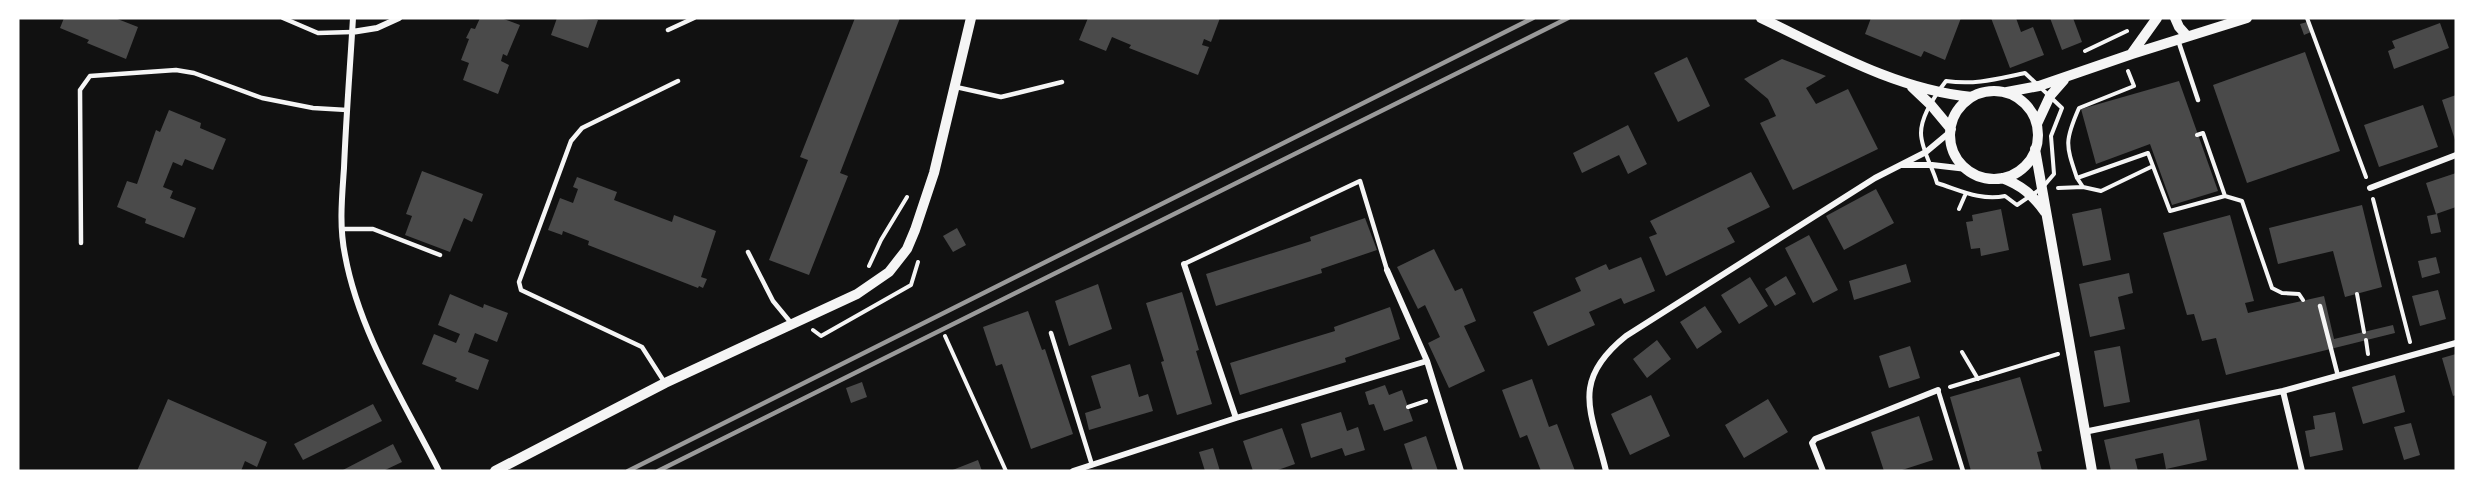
<svg xmlns="http://www.w3.org/2000/svg" width="2474" height="489" font-family="Manrope,sans-serif">
	<style>
		.building { fill: #4a4a4a }
		.lines { fill: none; stroke-linecap: round; stroke-linejoin: round }
		.path { stroke: #f5f5f5; stroke-width: 4 }
		.service { stroke: #f5f5f5; stroke-width: 4.5 }
		.minor { stroke: #f5f5f5; stroke-width: 6 }
		.tertiary { stroke: #f5f5f5; stroke-width: 10 }
		.rail { stroke: #9a9a9a; stroke-width: 4.5 }
	</style>
	<rect width="100%" height="100%" fill="#111"/>
	<path class="building" d="M 64,18 L 115,18 L 138,27 L 126,59 L 87,43 L 89,40 L 60,28 Z
		M 480,18 L 501,18 L 520,25 L 507,56 L 503,54 L 501,61 L 509,65 L 498,94 L 463,80 L 469,63 L 461,60 L 469,39 L 466,38 L 471,28 L 475,29 Z
		M 557,18 L 598,20 L 588,48 L 551,35 Z
		M 855,18 L 900,18 L 840,173 L 848,176 L 809,275 L 769,260 L 808,160 L 800,157 Z
		M 1088,18 L 1220,18 L 1211,42 L 1204,39 L 1202,45 L 1209,47 L 1198,75 L 1129,48 L 1131,45 L 1112,37 L 1106,51 L 1079,40 Z
		M 1871,18 L 1937,19 L 1961,18 L 1945,60 L 1924,51 L 1921,57 L 1865,34 Z
		M 1991,18 L 2016,18 L 2021,32 L 2033,27 L 2044,55 L 2010,68 Z
		M 2050,18 L 2073,18 L 2082,42 L 2062,50 Z
		M 2307,22 L 2311,32 L 2304,35 L 2300,24 Z
		M 2440,23 L 2449,48 L 2394,69 L 2388,51 L 2395,48 L 2392,41 Z
		M 2305,52 L 2340,151 L 2247,183 L 2213,85 Z
		M 1687,57 L 1710,106 L 1678,122 L 1654,73 Z
		M 1782,59 L 1826,76 L 1806,88 L 1816,104 L 1848,89 L 1878,149 L 1793,190 L 1760,123 L 1776,116 L 1768,99 L 1744,79 Z
		M 2179,81 L 2218,191 L 2172,205 L 2150,144 L 2096,164 L 2081,109 Z
		M 2456,95 L 2456,143 L 2442,100 Z
		M 2423,105 L 2438,147 L 2379,167 L 2364,125 Z
		M 169,110 L 201,123 L 200,128 L 226,139 L 213,170 L 185,159 L 182,166 L 173,162 L 163,187 L 173,191 L 170,198 L 196,208 L 184,238 L 145,223 L 146,219 L 117,207 L 127,181 L 137,184 L 156,130 L 160,132 Z
		M 1628,125 L 1647,164 L 1628,174 L 1619,155 L 1582,173 L 1573,153 Z
		M 422,171 L 483,194 L 472,222 L 464,218 L 450,252 L 405,235 L 412,216 L 406,214 Z
		M 1751,172 L 1770,207 L 1727,228 L 1735,242 L 1666,276 L 1649,237 L 1657,234 L 1650,221 Z
		M 2456,173 L 2456,207 L 2436,214 L 2426,183 Z
		M 577,177 L 617,192 L 614,200 L 672,222 L 674,215 L 716,231 L 701,277 L 707,279 L 703,288 L 699,286 L 698,288 L 588,245 L 589,241 L 563,231 L 562,235 L 548,230 L 560,198 L 573,203 L 578,189 L 573,187 Z
		M 1876,189 L 1894,223 L 1844,250 L 1826,216 Z
		M 2362,205 L 2382,287 L 2345,297 L 2333,251 L 2278,264 L 2269,228 Z
		M 2101,208 L 2111,260 L 2083,266 L 2072,214 Z
		M 2001,209 L 2009,250 L 1981,256 L 1980,248 L 1971,249 L 1966,222 L 1973,221 L 1972,215 Z
		M 2437,214 L 2441,232 L 2431,234 L 2427,216 Z
		M 2230,215 L 2254,301 L 2245,303 L 2248,313 L 2324,296 L 2334,339 L 2393,325 L 2395,333 L 2226,375 L 2216,338 L 2202,341 L 2194,314 L 2187,315 L 2163,233 Z
		M 1365,218 L 1377,250 L 1321,269 L 1322,273 L 1216,306 L 1206,274 L 1311,241 L 1310,237 Z
		M 957,228 L 966,245 L 953,252 L 943,236 Z
		M 1809,235 L 1838,290 L 1813,303 L 1785,248 Z
		M 1434,249 L 1455,291 L 1462,288 L 1476,321 L 1464,326 L 1485,371 L 1449,388 L 1428,343 L 1440,337 L 1425,305 L 1418,309 L 1397,267 Z
		M 1641,257 L 1655,291 L 1624,304 L 1621,298 L 1589,312 L 1595,325 L 1548,346 L 1533,312 L 1581,291 L 1575,278 L 1606,264 L 1609,270 Z
		M 2436,257 L 2440,273 L 2422,278 L 2418,261 Z
		M 1906,264 L 1911,282 L 1854,300 L 1849,281 Z
		M 2129,273 L 2133,293 L 2118,297 L 2125,329 L 2090,337 L 2079,284 Z
		M 1786,276 L 1796,294 L 1775,306 L 1765,289 Z
		M 1750,277 L 1768,306 L 1739,324 L 1721,295 Z
		M 1098,284 L 1112,329 L 1069,346 L 1055,301 Z
		M 2438,290 L 2446,319 L 2420,326 L 2412,296 Z
		M 1182,292 L 1199,350 L 1196,351 L 1212,404 L 1177,415 L 1161,362 L 1164,361 L 1146,303 Z
		M 450,294 L 483,308 L 484,304 L 508,313 L 497,342 L 475,333 L 468,352 L 489,360 L 478,390 L 455,381 L 457,378 L 422,364 L 434,334 L 456,343 L 460,334 L 438,325 Z
		M 1705,306 L 1722,332 L 1697,349 L 1680,322 Z
		M 1390,307 L 1400,339 L 1345,358 L 1346,362 L 1240,395 L 1230,363 L 1335,331 L 1334,327 Z
		M 1028,311 L 1042,350 L 1045,349 L 1073,434 L 1031,449 L 1002,364 L 996,366 L 983,327 Z
		M 1657,340 L 1671,359 L 1647,378 L 1633,359 Z
		M 1910,346 L 1920,378 L 1889,388 L 1879,356 Z
		M 2120,346 L 2130,402 L 2104,407 L 2094,351 Z
		M 2456,354 L 2456,395 L 2453,396 L 2442,358 Z
		M 1130,364 L 1139,397 L 1148,394 L 1153,411 L 1089,430 L 1085,413 L 1101,408 L 1091,376 Z
		M 2395,375 L 2405,412 L 2363,424 L 2352,387 Z
		M 2020,377 L 2042,451 L 2037,452 L 2042,471 L 1971,471 L 1950,397 Z
		M 1532,379 L 1549,427 L 1557,424 L 1575,471 L 1541,471 L 1527,435 L 1520,438 L 1502,390 Z
		M 862,382 L 867,397 L 851,403 L 846,388 Z
		M 1385,385 L 1389,395 L 1402,390 L 1413,421 L 1384,431 L 1374,404 L 1369,405 L 1365,392 Z
		M 1651,395 L 1670,436 L 1630,455 L 1611,414 Z
		M 168,399 L 267,442 L 257,467 L 245,461 L 241,471 L 137,471 Z
		M 1768,399 L 1788,432 L 1744,458 L 1725,425 Z
		M 373,404 L 382,421 L 303,460 L 294,444 Z
		M 1341,412 L 1347,431 L 1358,427 L 1365,450 L 1345,456 L 1342,448 L 1311,458 L 1301,424 Z
		M 2335,412 L 2343,450 L 2310,457 L 2305,431 L 2315,429 L 2313,416 Z
		M 1919,416 L 1933,460 L 1899,471 L 1884,471 L 1871,432 Z
		M 2199,419 L 2207,460 L 2166,469 L 2163,453 L 2135,459 L 2138,471 L 2111,471 L 2104,440 Z
		M 2411,423 L 2420,455 L 2404,460 L 2394,427 Z
		M 1282,428 L 1295,464 L 1275,471 L 1253,471 L 1243,441 Z
		M 1426,436 L 1438,471 L 1413,471 L 1404,444 Z
		M 393,444 L 402,462 L 383,471 L 341,471 Z
		M 1213,448 L 1220,471 L 1205,471 L 1199,452 Z
		M 978,460 L 982,471 L 950,471 Z"/>
	<g class="lines">
		<path class="path" d="M 2307,18 L 2366,177
			M 2085,51 L 2127,31
			M 2128,71 L 2134,86 L 2079,108 C 2064,142 2066,145 2077,178 L 2148,153 L 2170,211 L 2225,196
			M 2025,73 L 2062,108 L 2051,136 L 2054,174 L 2042,188 L 2017,205 L 2005,196 C 1980,201 1960,190 1937,183 C 1933,168 1921,149 1921,133 C 1921,115 1936,94 1946,81 C 1976,85 1996,79 2025,73 Z
			M 2197,135 L 2203,133 L 2225,196 L 2242,201 L 2272,288 L 2282,293 L 2299,294 L 2303,300
			M 2077,178 L 2083,187 L 2101,191 L 2153,166
			M 2058,188 L 2083,187
			M 2373,199 L 2410,342
			M 1959,209 L 1966,193
			M 869,266 L 881,240 L 907,197
			M 2357,294 L 2364,332
			M 813,330 L 821,336 L 911,285 L 918,262
			M 945,336 L 1006,471
			M 2366,340 L 2368,354
			M 1962,352 L 1978,379
			M 1950,387 L 2058,354
			M 1408,407 L 1426,401"/>
		<path class="service" d="M 283,18 L 318,33 L 352,32
			M 668,30 L 694,18
			M 2178,40 L 2198,100
			M 956,87 L 1001,97 L 1062,82
			M 342,229 L 373,229 L 440,255
			M 81,243 L 80,90 L 90,76 L 176,70 L 194,73 L 262,98 L 313,108 L 347,110
			M 748,252 L 773,301 L 792,324
			M 1184,264 L 1360,181 L 1387,270
			M 2320,306 L 2338,376
			M 1051,333 L 1092,465
			M 665,383 L 642,347 L 521,290 L 519,282 L 571,141 L 582,128 L 678,81
			M 1938,390 L 1963,471"/>
		<path class="minor" d="M 353,18 C 350,68 346,118 344,168 C 342,197 339,226 345,255 C 359,332 404,402 439,471
			M 352,32 L 377,28 L 399,18
			M 1903,165 L 1932,165 L 1967,169
			M 2370,188 L 2456,155
			M 1184,264 L 1236,418
			M 1387,270 L 1427,361 L 1461,471
			M 2283,391 L 2302,471
			M 2084,432 L 2283,391 L 2456,343
			M 1073,471 L 1236,418 L 1427,361
			M 1606,471 C 1592,412 1569,382 1626,336 L 1875,178 L 1926,152 L 1950,132
			M 1823,471 L 1812,443 L 1815,439 L 1938,390"/>
		<path class="tertiary" d="M 1761,18 C 1828,50 1897,90 1972,97
			M 2175,18 L 2179,27 L 2187,36
			M 2132,53 L 2157,18
			M 1912,87 L 1931,105 L 1951,129
			M1950 135a44 44 0 1 1 88 0a44 44 0 1 1-88 0Z
			M 2007,92 L 2039,86 L 2132,54 L 2247,18
			M 2037,124 L 2050,96 L 2064,80
			M 2035,149 L 2092,471
			M 2002,178 C 2021,185 2033,195 2045,212
			M 495,471 L 665,383 L 857,294 L 889,272 L 907,249 L 915,230 L 934,173 L 971,18"/>
		<path class="rail" d="M 628,471 L 1533,18
			M 658,471 L 1568,18"/>
	</g>
	<rect width="2474" height="489" fill="none" stroke="#ffffff" stroke-width="39"/>
</svg>
